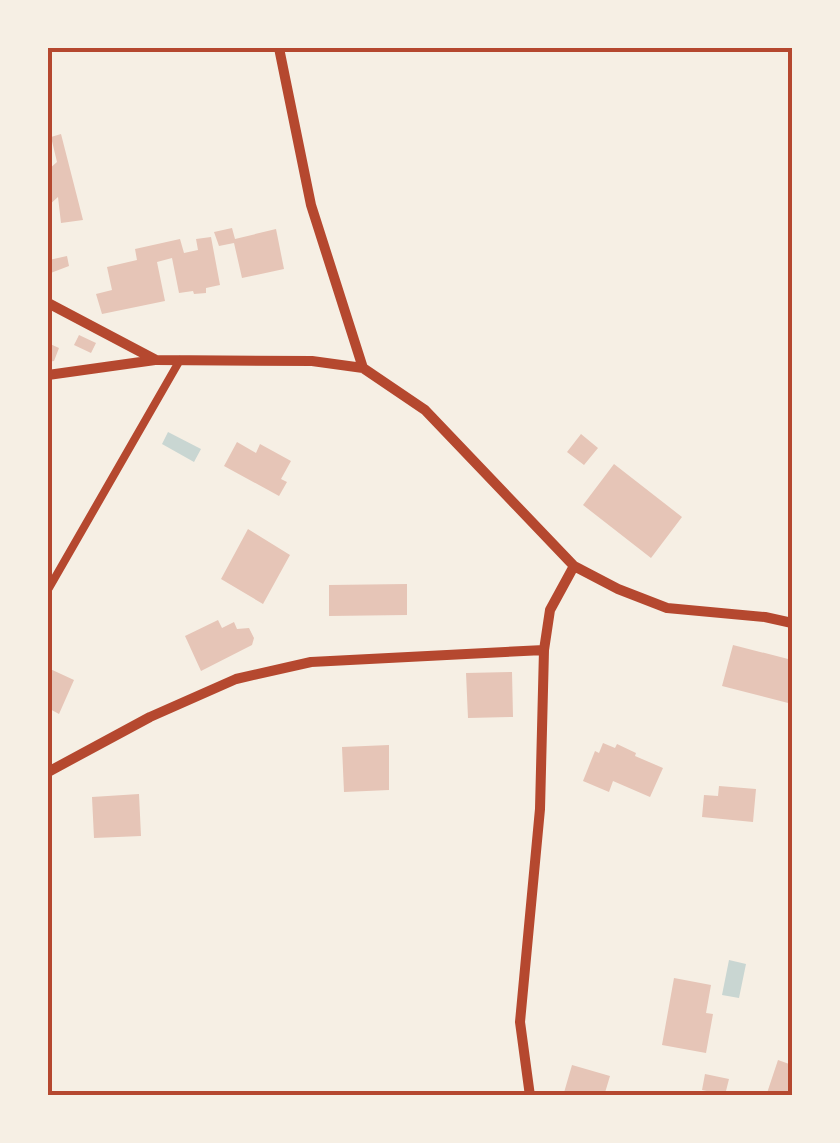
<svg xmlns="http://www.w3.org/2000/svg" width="840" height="1143" font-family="Rubik,sans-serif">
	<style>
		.water { fill: #c9d6d2 }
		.building { fill: #e6c5b7 }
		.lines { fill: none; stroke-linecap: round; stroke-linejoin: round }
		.service { stroke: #b5482f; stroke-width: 8 }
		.minor { stroke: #b5482f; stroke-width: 10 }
		.neatline { fill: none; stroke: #b5482f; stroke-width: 4 }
	</style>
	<rect width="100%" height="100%" fill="#f6efe4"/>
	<path class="water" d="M 168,432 L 201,449 L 194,462 L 162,444 Z
		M 729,960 L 746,964 L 739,998 L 722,995 Z"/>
	<path class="building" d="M 61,134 L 83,220 L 61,223 L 58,197 L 48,206 L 48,170 L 57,162 L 51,137 Z
		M 232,228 L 235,239 L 276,229 L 284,269 L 242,278 L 234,243 L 219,246 L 214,232 Z
		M 211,237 L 220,285 L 206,288 L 206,293 L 194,294 L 193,291 L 179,293 L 172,258 L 157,262 L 165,301 L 102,314 L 96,294 L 112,290 L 107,267 L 137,260 L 135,249 L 180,239 L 184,253 L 198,250 L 196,239 Z
		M 67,256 L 69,266 L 48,274 L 48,264 L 52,270 L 49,260 Z
		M 79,335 L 96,343 L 91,353 L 74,345 Z
		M 48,343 L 59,348 L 54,361 L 48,362 Z
		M 581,434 L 598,448 L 584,465 L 567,452 Z
		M 237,442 L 256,453 L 260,444 L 291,461 L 281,479 L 287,482 L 279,496 L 224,466 Z
		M 614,464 L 682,517 L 651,558 L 583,505 Z
		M 248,529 L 290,555 L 263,604 L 221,579 Z
		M 407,584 L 407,615 L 329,616 L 329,585 Z
		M 218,620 L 222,628 L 234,622 L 237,629 L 249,628 L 254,638 L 252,645 L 201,671 L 185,636 Z
		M 733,645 L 792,660 L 792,704 L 722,686 Z
		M 48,668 L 74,680 L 59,714 L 48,708 Z
		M 512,672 L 513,717 L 468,718 L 466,673 Z
		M 603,743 L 615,748 L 617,744 L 636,753 L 635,756 L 663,768 L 650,797 L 613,781 L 609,792 L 583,781 L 595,751 L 599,753 Z
		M 389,745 L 389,790 L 344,792 L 342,747 Z
		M 719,786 L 756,789 L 753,822 L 702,817 L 704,795 L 718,796 Z
		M 139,794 L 141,836 L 94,838 L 92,797 Z
		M 674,978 L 711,985 L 706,1013 L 713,1014 L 706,1053 L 662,1045 Z
		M 778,1060 L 792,1065 L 792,1096 L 766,1096 Z
		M 572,1065 L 610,1076 L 604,1096 L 563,1096 Z
		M 705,1074 L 729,1079 L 725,1095 L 702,1090 Z"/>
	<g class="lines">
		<path class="service" d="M 49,588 L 180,360"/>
		<path class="minor" d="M 279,48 L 311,205 L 363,368
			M 48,303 L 156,360 L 312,361 L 363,368 L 425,410 L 574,566 L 618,589 L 667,608 L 765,617 L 792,623
			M 48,375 L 155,360
			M 48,772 L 150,717 L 236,679 L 311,662 L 544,650
			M 530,1096 L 520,1022 L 540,809 L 544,650 L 550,610 L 574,566"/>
	</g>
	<rect width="840" height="1143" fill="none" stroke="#f6efe4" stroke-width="100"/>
	<rect x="50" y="50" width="740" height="1043" class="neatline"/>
</svg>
